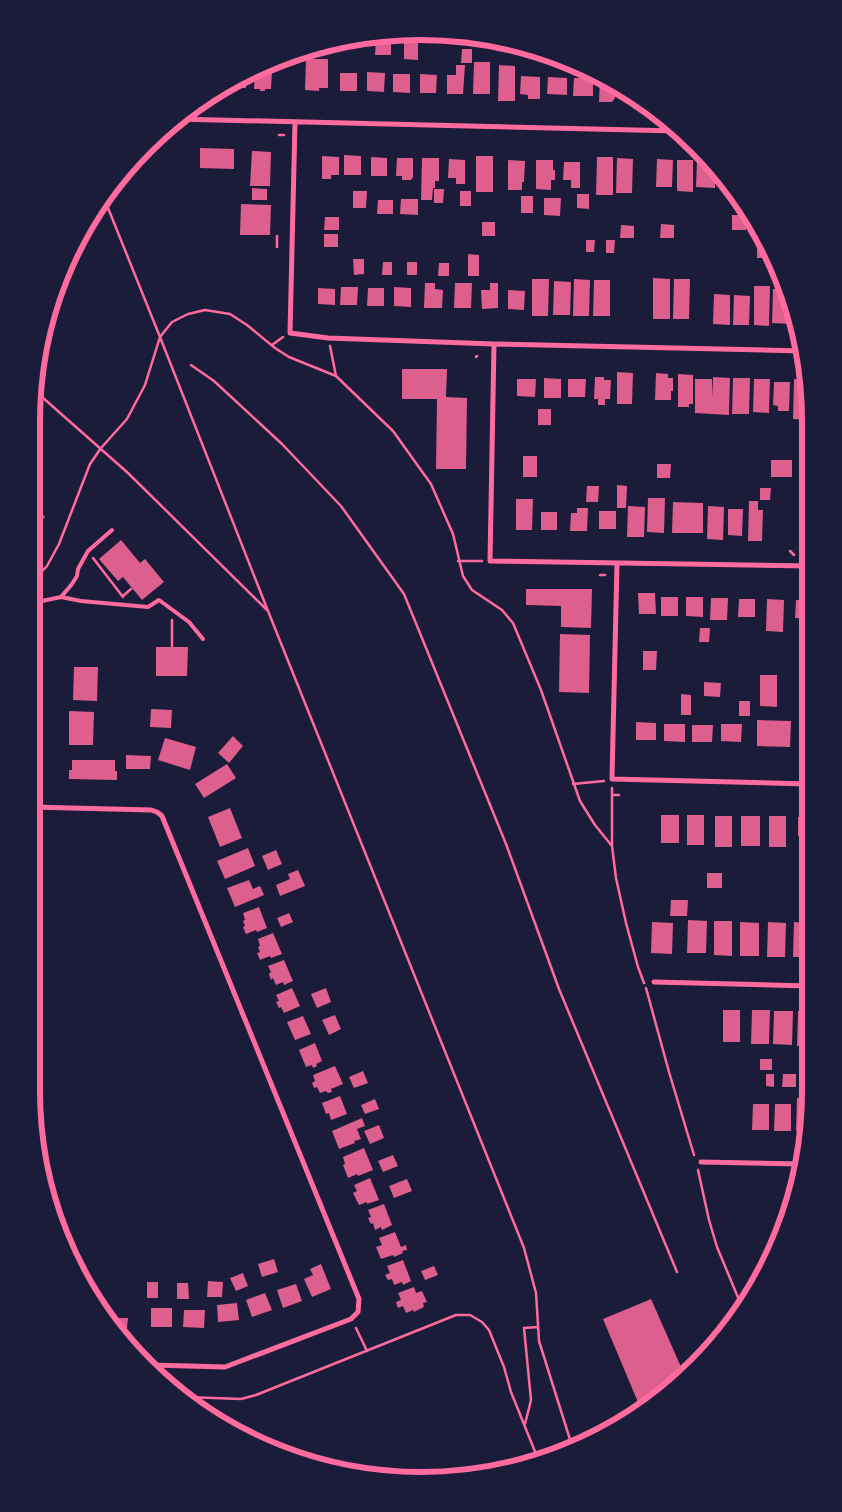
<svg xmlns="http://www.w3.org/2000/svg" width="842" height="1512" font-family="'Fira Sans Condensed',sans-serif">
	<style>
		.building { fill: #dd5f8e }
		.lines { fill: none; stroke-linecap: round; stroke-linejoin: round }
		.path { stroke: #ff6b9d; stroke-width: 2.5 }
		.service { stroke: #ff6b9d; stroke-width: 4 }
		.minor { stroke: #ff6b9d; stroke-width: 5 }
		.rim { fill: none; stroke: #ff6b9d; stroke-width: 6 }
	</style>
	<rect width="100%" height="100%" fill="#1b1b3a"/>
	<path class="building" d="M 404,37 L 418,37 L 418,60 L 404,59 Z
		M 376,40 L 391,40 L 391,55 L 375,55 Z
		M 462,49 L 472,49 L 472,63 L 461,63 Z
		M 306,59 L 328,59 L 328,88 L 319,88 L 319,91 L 305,90 Z
		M 474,62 L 490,62 L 490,94 L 473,94 Z
		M 456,65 L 465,65 L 463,94 L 447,94 L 447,75 L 456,75 Z
		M 499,65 L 515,66 L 515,101 L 498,101 Z
		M 255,70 L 272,71 L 271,89 L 265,89 L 265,91 L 260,91 L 260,89 L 254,89 Z
		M 367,72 L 385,73 L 384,92 L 367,91 Z
		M 247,73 L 246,88 L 229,88 L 229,83 Z
		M 340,73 L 357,73 L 357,91 L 340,91 Z
		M 393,74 L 410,74 L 410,93 L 393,92 Z
		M 420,74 L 437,75 L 436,93 L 420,93 Z
		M 521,76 L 540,77 L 540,99 L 528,99 L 528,95 L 520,94 Z
		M 600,76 L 615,83 L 615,98 L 612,102 L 599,102 Z
		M 548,77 L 567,78 L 567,95 L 547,94 Z
		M 574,78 L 593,78 L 593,96 L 573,96 Z
		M 619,86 L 636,99 L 632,101 L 626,101 L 625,99 L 619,99 Z
		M 200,148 L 234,149 L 234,169 L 200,168 Z
		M 252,151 L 271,152 L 270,186 L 250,186 Z
		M 344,155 L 361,156 L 361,175 L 344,175 Z
		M 322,156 L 339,157 L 339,175 L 331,175 L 331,179 L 322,179 Z
		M 476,156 L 493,156 L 493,192 L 476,192 Z
		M 371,157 L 387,158 L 387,176 L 371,176 Z
		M 597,157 L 613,157 L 613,195 L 596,195 Z
		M 397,158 L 413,158 L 413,177 L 411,180 L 402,180 L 402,176 L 396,176 Z
		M 422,158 L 439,158 L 439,181 L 435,181 L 435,188 L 433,188 L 432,200 L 421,200 Z
		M 617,158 L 633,159 L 632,193 L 616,193 Z
		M 449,159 L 465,160 L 465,184 L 456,184 L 456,178 L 448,178 Z
		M 657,159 L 673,160 L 672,187 L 656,187 Z
		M 508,160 L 525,161 L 524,182 L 522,182 L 522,190 L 508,190 Z
		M 536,160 L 553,160 L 553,170 L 555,170 L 555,180 L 551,180 L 551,190 L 536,189 Z
		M 677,160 L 693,160 L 693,192 L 677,191 Z
		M 697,160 L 709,161 L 715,168 L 715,188 L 696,187 Z
		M 564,162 L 580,162 L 580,188 L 571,188 L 571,180 L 563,180 Z
		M 722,176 L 734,191 L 722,191 Z
		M 252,188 L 267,189 L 267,200 L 252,200 Z
		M 434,189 L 444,189 L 443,203 L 434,203 Z
		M 353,191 L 367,191 L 366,208 L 353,208 Z
		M 460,191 L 471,191 L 471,206 L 460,206 Z
		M 577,194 L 589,194 L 589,209 L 577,208 Z
		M 521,196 L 533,196 L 533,213 L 521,213 Z
		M 544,198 L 561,198 L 560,216 L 544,215 Z
		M 401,199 L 418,199 L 418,215 L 400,214 Z
		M 378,200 L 393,200 L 393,214 L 377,214 Z
		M 241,204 L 271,205 L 270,235 L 240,235 Z
		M 732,215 L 747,215 L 746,230 L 732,230 Z
		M 325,217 L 339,217 L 339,230 L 324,230 Z
		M 482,222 L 495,222 L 495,236 L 482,236 Z
		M 661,224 L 674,225 L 674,238 L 660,238 Z
		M 621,225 L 634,226 L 634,238 L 620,238 Z
		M 324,234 L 338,234 L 338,247 L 324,247 Z
		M 586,240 L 595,240 L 594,252 L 586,252 Z
		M 606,240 L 615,240 L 614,253 L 606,253 Z
		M 757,245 L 765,245 L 771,258 L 757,258 Z
		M 468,254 L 479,255 L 479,276 L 468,276 Z
		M 353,259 L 364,259 L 364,274 L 354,275 Z
		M 383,262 L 392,262 L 392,275 L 382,275 Z
		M 407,262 L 417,262 L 417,275 L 407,275 Z
		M 439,263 L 449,263 L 449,276 L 438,276 Z
		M 653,278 L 670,279 L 670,319 L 653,319 Z
		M 532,279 L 549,279 L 548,316 L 532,316 Z
		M 574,279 L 590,280 L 589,316 L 573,316 Z
		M 674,279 L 690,279 L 689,319 L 673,319 Z
		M 594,280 L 610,280 L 610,316 L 593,316 Z
		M 554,281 L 571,282 L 570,315 L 553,315 Z
		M 425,283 L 435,283 L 435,289 L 443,290 L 442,308 L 424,308 Z
		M 455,283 L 472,283 L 471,308 L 454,308 Z
		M 490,283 L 498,283 L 498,308 L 482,309 L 481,290 L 490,290 Z
		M 754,286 L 770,286 L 769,326 L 754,325 Z
		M 341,287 L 358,287 L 357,305 L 340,305 Z
		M 394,287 L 411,288 L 411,307 L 394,306 Z
		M 318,288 L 335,289 L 335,305 L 318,304 Z
		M 368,288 L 384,288 L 384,306 L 367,306 Z
		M 773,289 L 787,289 L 791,301 L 791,324 L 772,323 Z
		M 508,290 L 525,291 L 524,310 L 508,309 Z
		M 714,294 L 730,295 L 730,325 L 713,324 Z
		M 734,295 L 750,296 L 749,325 L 733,325 Z
		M 402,369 L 447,369 L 446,397 L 467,398 L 466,469 L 436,469 L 437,399 L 402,399 Z
		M 617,372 L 633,373 L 632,404 L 617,404 Z
		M 656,373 L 668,374 L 668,378 L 673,378 L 673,391 L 671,391 L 671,400 L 655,400 Z
		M 678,374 L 693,375 L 693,404 L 689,404 L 689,407 L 678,407 Z
		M 595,377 L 604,377 L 604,380 L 611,380 L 610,399 L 605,399 L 605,405 L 598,405 L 598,399 L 594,399 Z
		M 713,377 L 730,378 L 729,415 L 695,413 L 695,379 L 712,379 L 713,398 Z
		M 544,378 L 561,379 L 561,398 L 544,398 Z
		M 733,378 L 750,378 L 749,414 L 732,414 Z
		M 517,379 L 536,379 L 535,397 L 517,396 Z
		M 568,379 L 586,379 L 585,397 L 568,397 Z
		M 754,379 L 770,379 L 769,413 L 753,412 Z
		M 794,379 L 807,380 L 808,420 L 793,419 Z
		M 774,382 L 790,382 L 789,411 L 778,411 L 778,406 L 773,405 Z
		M 538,409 L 551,409 L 551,425 L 538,425 Z
		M 523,456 L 537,456 L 537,477 L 523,477 Z
		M 771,460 L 792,460 L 792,477 L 771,477 Z
		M 657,464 L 671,464 L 670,478 L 657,478 Z
		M 617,485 L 627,486 L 626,508 L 617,508 Z
		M 587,486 L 599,486 L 598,502 L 586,502 Z
		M 760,488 L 771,488 L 770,500 L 760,500 Z
		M 648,498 L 665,498 L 664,533 L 647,532 Z
		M 516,499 L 533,499 L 532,530 L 516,530 Z
		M 749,501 L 758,501 L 758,510 L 763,510 L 762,541 L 748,541 Z
		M 32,502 L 45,517 L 32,529 Z
		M 673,502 L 703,503 L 703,533 L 672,533 Z
		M 628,506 L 645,507 L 644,537 L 627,537 Z
		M 708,506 L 724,507 L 723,540 L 707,539 Z
		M 577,508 L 588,508 L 587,531 L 570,531 L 571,513 L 577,513 Z
		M 728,509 L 743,509 L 742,536 L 728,535 Z
		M 599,511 L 616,511 L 616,529 L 599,529 Z
		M 541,512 L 557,512 L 557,530 L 541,530 Z
		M 121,540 L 140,563 L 145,559 L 164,582 L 142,600 L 123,577 L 118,581 L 99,559 Z
		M 526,589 L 592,589 L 591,628 L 561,627 L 561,606 L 526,605 Z
		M 638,593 L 655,593 L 656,614 L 639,614 Z
		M 661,597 L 678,597 L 678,616 L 661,616 Z
		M 686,597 L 703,597 L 703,617 L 686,616 Z
		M 711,598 L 728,598 L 727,620 L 710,620 Z
		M 739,599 L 755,599 L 755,617 L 738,617 Z
		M 767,599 L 784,600 L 783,632 L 766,631 Z
		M 796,600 L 808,600 L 808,619 L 795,618 Z
		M 700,628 L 710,628 L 709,642 L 699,642 Z
		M 560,634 L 590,635 L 589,693 L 559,692 Z
		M 156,647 L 188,647 L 187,676 L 156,676 Z
		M 643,651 L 657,651 L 656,670 L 643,670 Z
		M 74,667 L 98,667 L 97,701 L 73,700 Z
		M 760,675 L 777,675 L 777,707 L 760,706 Z
		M 704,682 L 721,683 L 720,697 L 704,696 Z
		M 681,694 L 691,695 L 691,715 L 681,715 Z
		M 739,701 L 750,701 L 750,716 L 739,716 Z
		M 151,709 L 172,710 L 171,728 L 150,727 Z
		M 69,711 L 94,712 L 93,745 L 69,745 Z
		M 757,720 L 791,721 L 790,747 L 757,746 Z
		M 806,720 L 809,720 L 809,755 L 805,755 Z
		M 636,722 L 656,723 L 656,740 L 636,740 Z
		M 664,724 L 685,724 L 685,742 L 664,741 Z
		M 721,724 L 742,724 L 741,742 L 721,741 Z
		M 692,725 L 713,725 L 712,742 L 692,742 Z
		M 233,736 L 243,746 L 229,763 L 218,753 Z
		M 165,738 L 196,747 L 190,770 L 158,760 Z
		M 126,755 L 151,756 L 150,769 L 126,769 Z
		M 72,760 L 115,760 L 115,771 L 117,771 L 117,780 L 69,779 L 69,770 L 72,770 Z
		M 227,764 L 236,778 L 204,798 L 195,784 Z
		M 230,808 L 242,838 L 220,847 L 208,817 Z
		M 661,815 L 679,815 L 679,843 L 661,843 Z
		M 687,815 L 704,815 L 704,845 L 687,845 Z
		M 715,816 L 732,816 L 732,847 L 715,847 Z
		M 741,816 L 760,816 L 760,846 L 741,846 Z
		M 769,816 L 786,816 L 786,847 L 769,847 Z
		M 798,817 L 809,817 L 809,836 L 798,836 Z
		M 248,848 L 255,866 L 225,879 L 217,861 Z
		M 276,850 L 282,864 L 268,870 L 262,856 Z
		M 298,870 L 305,886 L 280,896 L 276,885 L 290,879 L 288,874 Z
		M 707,873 L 722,873 L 722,888 L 707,888 Z
		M 249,880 L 253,889 L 260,886 L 264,895 L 235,907 L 227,888 Z
		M 671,900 L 688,900 L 687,916 L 670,916 Z
		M 259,907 L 267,928 L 257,932 L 256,930 L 246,934 L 243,927 L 245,926 L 243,921 L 245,920 L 243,913 Z
		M 289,913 L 293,922 L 281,927 L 277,918 Z
		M 688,920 L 707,921 L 706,953 L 687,953 Z
		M 714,921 L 732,921 L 732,956 L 714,955 Z
		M 652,922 L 673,923 L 672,954 L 651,953 Z
		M 740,922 L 759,923 L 759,956 L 740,956 Z
		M 768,922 L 786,923 L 785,957 L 767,957 Z
		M 794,922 L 809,923 L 809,957 L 793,957 Z
		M 273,933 L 282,954 L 271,958 L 270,956 L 260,960 L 257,953 L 260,952 L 258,947 L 260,946 L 258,939 Z
		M 284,960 L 293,981 L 284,985 L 283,982 L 276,985 L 273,978 L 271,980 L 269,974 L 271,972 L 268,966 Z
		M 292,988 L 300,1006 L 284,1013 L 281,1007 L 279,1008 L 276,1002 L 279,1001 L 276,995 Z
		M 326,988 L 331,1002 L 317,1008 L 311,994 Z
		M 723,1010 L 740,1010 L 740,1042 L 723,1042 Z
		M 752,1010 L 770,1010 L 769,1044 L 751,1044 Z
		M 774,1011 L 793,1011 L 792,1045 L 773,1044 Z
		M 798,1011 L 810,1011 L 810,1046 L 797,1046 Z
		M 335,1015 L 341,1029 L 329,1035 L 322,1020 Z
		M 303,1016 L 311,1034 L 295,1040 L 287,1022 Z
		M 315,1043 L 322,1061 L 316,1064 L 317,1066 L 313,1068 L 312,1065 L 306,1067 L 299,1050 Z
		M 760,1059 L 772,1059 L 772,1070 L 760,1070 Z
		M 803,1059 L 810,1059 L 810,1073 L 803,1073 Z
		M 335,1066 L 343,1084 L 331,1089 L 332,1092 L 328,1093 L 326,1091 L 320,1093 L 317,1087 L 314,1088 L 312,1083 L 315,1081 L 313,1075 Z
		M 363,1071 L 368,1083 L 354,1088 L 349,1077 Z
		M 766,1074 L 774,1074 L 774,1087 L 766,1086 Z
		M 783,1074 L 796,1074 L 796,1087 L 782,1087 Z
		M 340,1096 L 347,1114 L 331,1120 L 329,1113 L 326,1114 L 322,1103 Z
		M 797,1098 L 806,1098 L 806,1106 L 810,1106 L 810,1116 L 807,1132 L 796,1131 Z
		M 375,1099 L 379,1109 L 365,1114 L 361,1105 Z
		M 753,1104 L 769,1104 L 769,1130 L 752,1130 Z
		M 775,1104 L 791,1104 L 791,1131 L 774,1131 Z
		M 362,1118 L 365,1126 L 357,1129 L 361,1139 L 354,1141 L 355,1143 L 339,1149 L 332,1131 Z
		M 379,1125 L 384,1138 L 370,1144 L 364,1131 Z
		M 364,1148 L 373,1170 L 358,1176 L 357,1174 L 348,1178 L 343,1165 L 345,1164 L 343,1157 Z
		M 393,1155 L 398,1166 L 383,1172 L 378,1161 Z
		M 370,1178 L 379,1200 L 367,1204 L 367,1202 L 359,1205 L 353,1193 L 357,1191 L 354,1185 Z
		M 407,1179 L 412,1191 L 394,1198 L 389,1186 Z
		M 789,1187 L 796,1187 L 789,1219 L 788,1219 Z
		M 384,1204 L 392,1225 L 382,1230 L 381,1227 L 375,1230 L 373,1223 L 371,1224 L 368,1218 L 371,1217 L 368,1210 Z
		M 395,1232 L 401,1247 L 406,1245 L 407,1250 L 402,1251 L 403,1253 L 394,1257 L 393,1255 L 381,1259 L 376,1247 L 382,1245 L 379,1238 Z
		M 274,1259 L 278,1272 L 262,1277 L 258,1264 Z
		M 403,1260 L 411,1281 L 403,1285 L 402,1282 L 394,1285 L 392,1279 L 388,1280 L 385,1275 L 390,1273 L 387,1266 Z
		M 321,1264 L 331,1289 L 312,1297 L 304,1279 L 313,1275 L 310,1269 Z
		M 434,1266 L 438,1275 L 425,1280 L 421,1271 Z
		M 243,1273 L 248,1286 L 236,1291 L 230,1278 Z
		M 208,1281 L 223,1282 L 222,1297 L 207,1297 Z
		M 147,1282 L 158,1282 L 158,1298 L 147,1298 Z
		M 177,1283 L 188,1283 L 189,1299 L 177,1299 Z
		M 296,1284 L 302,1301 L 283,1308 L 277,1290 Z
		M 414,1287 L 416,1293 L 422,1291 L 427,1302 L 423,1303 L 424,1307 L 414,1312 L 413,1310 L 406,1313 L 403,1306 L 398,1308 L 396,1302 L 401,1300 L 398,1293 Z
		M 265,1293 L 272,1310 L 252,1317 L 246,1300 Z
		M 651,1299 L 685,1376 L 678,1384 L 640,1407 L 603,1319 Z
		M 237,1303 L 239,1320 L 218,1322 L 217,1305 Z
		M 151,1308 L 172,1308 L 172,1327 L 151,1327 Z
		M 184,1310 L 205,1310 L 204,1328 L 183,1327 Z
		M 112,1318 L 128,1318 L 127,1328 L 125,1328 L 125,1333 L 117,1333 L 112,1328 Z"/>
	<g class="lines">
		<path class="path" d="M 279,135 L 284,135
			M 104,198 L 160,337 L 268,611 L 524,1248 L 536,1293 L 539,1341 L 573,1449
			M 277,236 L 277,247
			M 272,345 L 283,337
			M 330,346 L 336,376
			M 476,357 L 477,356
			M 191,365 L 214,381 L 282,444 L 341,506 L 404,594 L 506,844 L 559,989 L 677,1272
			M 33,389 L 128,473 L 267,610
			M 790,551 L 794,555
			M 93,558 L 123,597
			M 458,561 L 482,561
			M 600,575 L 605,575
			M 32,582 L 47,566 L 59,544 L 90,464 L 101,448 L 127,419 L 145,385 L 160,337 L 172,322 L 188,314 L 205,310 L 230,314 L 247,325 L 275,348 L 289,357 L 336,376 L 393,431 L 431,484 L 453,534 L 463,576 L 472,590 L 502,610 L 513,623 L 541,690 L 580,801 L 595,825 L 612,846 L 616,878 L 626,923 L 638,967 L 644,983
			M 123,596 L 131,589
			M 172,646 L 172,620
			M 573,784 L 604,781
			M 612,788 L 612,845
			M 612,795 L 619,795
			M 646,988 L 669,1072 L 694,1155
			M 698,1170 L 709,1220 L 717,1247 L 742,1307
			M 356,1328 L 367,1351
			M 186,1397 L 241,1399 L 256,1395 L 456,1315 L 470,1315 L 482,1322 L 489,1330 L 504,1367 L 511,1392 L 538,1459
			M 525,1424 L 531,1400 L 524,1328 L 538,1327"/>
		<path class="service" d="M 61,597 L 72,584 L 77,576 L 78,569 L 88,551 L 112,530
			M 32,603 L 61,597 L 81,601 L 148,607 L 159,600 L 189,622 L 203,639"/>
		<path class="minor" d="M 176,119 L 677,131
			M 295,122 L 290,333 L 328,338 L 494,344 L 803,351
			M 494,344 L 490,561 L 808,566
			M 617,563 L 612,779 L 809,784
			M 804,566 L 808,559
			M 32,807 L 151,810 L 157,812 L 162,816 L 359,1299 L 358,1312 L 351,1319 L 225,1367 L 151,1365
			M 32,855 L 35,653 L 32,613
			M 654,982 L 809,986
			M 701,1162 L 800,1164"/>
	</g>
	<path d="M0 0H842V1512H0ZM421 40H421A381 381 0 0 1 802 421V1091A381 381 0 0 1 421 1472H421A381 381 0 0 1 40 1091V421A381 381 0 0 1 421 40Z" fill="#1b1b3a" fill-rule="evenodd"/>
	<path class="rim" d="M421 40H421A381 381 0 0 1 802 421V1091A381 381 0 0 1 421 1472H421A381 381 0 0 1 40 1091V421A381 381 0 0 1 421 40Z"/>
</svg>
